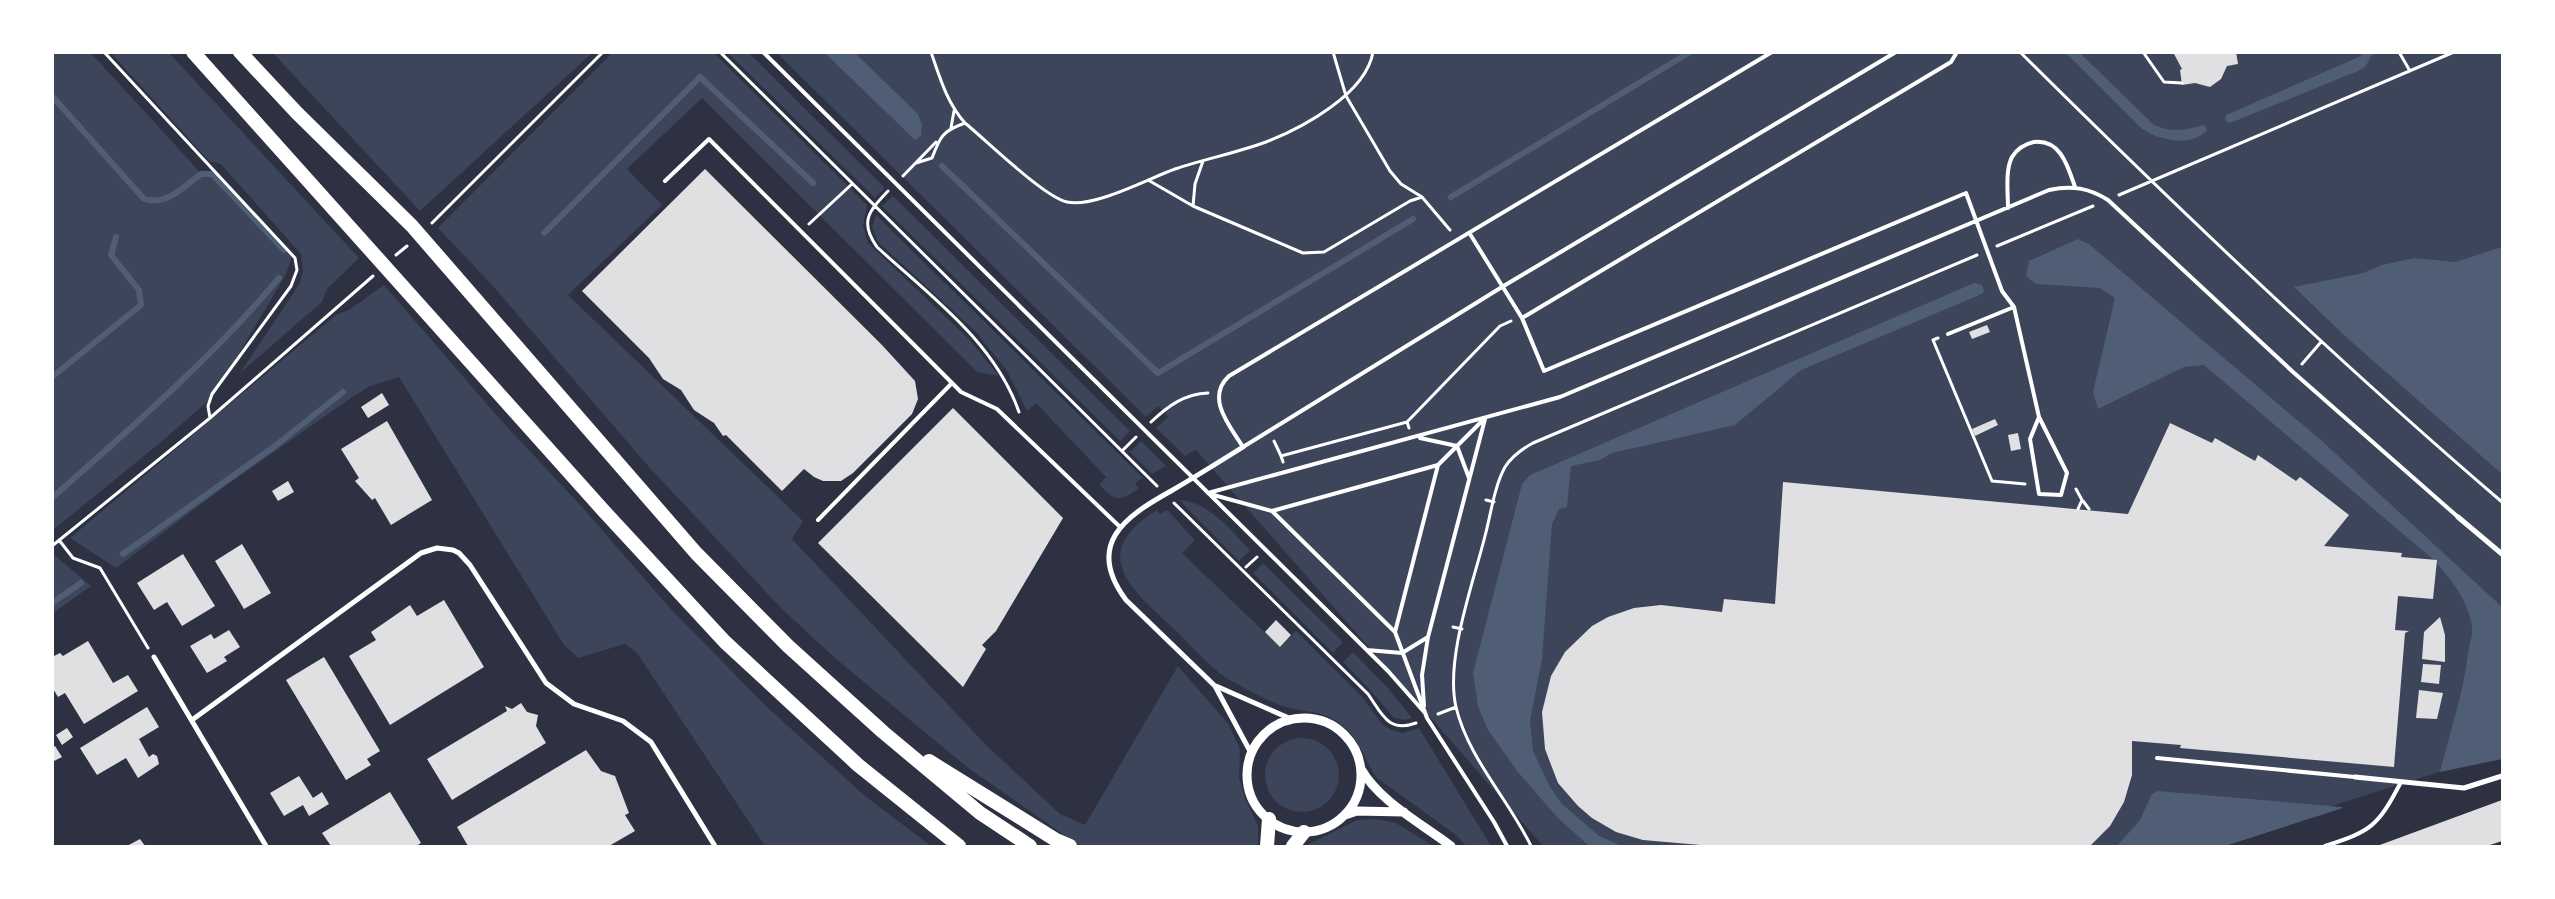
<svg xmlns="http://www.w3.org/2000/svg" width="2555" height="899" font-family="'Noto Serif',serif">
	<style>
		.green { fill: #3c4559 }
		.water { fill: #4f5d75 }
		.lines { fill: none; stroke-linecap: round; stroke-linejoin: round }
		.stream { stroke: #4f5d75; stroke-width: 6 }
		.building { fill: #e0e0e3 }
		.path { stroke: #fff; stroke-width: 3 }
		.service { stroke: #fff; stroke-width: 4 }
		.minor { stroke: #fff; stroke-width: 5 }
		.tertiary { stroke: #fff; stroke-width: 9 }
		.trunk { stroke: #fff; stroke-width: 14 }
	</style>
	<rect width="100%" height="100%" fill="#2d3142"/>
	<path class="green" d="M 53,53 L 91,53 L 199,171 L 213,173 L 292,257 L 286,274 L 214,396 L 155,447 L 53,530 Z
		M 111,53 L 169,53 L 359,258 L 327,289 L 322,302 L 240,373 L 300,283 L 303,271 L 301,254 L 221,164 L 209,161 Z
		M 273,53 L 592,53 L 420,211 Z
		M 612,53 L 714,53 L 867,205 L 863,226 L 868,243 L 968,338 L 999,376 L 977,372 L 702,98 L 627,169 L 662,205 L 568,295 L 803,521 L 792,539 L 986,745 L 1060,814 L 1085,825 L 1178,666 L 1229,725 L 1240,749 L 1239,777 L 1245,798 L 1258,826 L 1258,846 L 1080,846 L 967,767 L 836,659 L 782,609 L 649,467 L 492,285 L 438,228 Z
		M 728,53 L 749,53 L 885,188 L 875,198 Z
		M 777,53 L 2502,53 L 2502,752 L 2206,846 L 1543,846 L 1196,450 L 1185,456 L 1156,428 L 1168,417 L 1158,406 L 1146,417 Z
		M 893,196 L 1130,431 L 1120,441 L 882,206 Z
		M 876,215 L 1143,478 L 1135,483 L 1139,488 C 1119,502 1116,502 1099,485 L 1106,477 L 1036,403 L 1027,411 L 1007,371 L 976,332 L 878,242 L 872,227 Z
		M 384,285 L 498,417 L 582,507 L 670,608 L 766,706 L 865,796 L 931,846 L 765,846 L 637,653 L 625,644 L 578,658 L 564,645 L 399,377 L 370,386 L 348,400 L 224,487 L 116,568 L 70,538 L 336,315 L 349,310 Z
		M 1141,441 L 1166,466 L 1152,474 L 1130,452 Z
		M 1179,500 C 1210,502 1230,530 1250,550 L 1239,561 Z
		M 1157,510 L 1160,514 L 1167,510 L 1195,540 L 1182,553 L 1280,647 L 1296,631 L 1363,698 L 1382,724 L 1391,730 L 1403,733 L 1419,728 L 1491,846 L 1466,846 L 1456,835 L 1377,778 C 1361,756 1361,737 1336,721 C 1320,711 1305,712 1289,708 C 1272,703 1253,693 1237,684 C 1214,673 1195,649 1177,632 C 1135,592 1084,555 1157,510 Z
		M 53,554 L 91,586 L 53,613 L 52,613 Z
		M 1263,563 L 1343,642 L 1333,653 L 1253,573 Z
		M 1353,652 L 1388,688 L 1412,718 L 1405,720 L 1394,718 L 1372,692 L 1343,662 Z
		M1265 775a37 37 0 1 1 74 0a37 37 0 1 1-74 0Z
		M 1376,819 L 1396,823 L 1433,846 L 1305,846 L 1357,820 Z"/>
	<path class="water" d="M 825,53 L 855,53 L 918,114 L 922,125 L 921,136 L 915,140 Z
		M 2066,53 L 2080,53 L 2154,125 C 2173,133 2185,130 2204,125 L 2207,130 C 2191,148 2159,140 2142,129 Z
		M 2361,53 L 2373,53 L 2365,67 L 2358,71 L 2230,123 L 2225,121 L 2226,115 L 2361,56 Z
		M 2078,239 L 2089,244 L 2322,441 L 2502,607 L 2502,759 L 2440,772 C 2450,732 2463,694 2468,653 C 2469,645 2473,635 2472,627 C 2469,601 2451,580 2435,561 L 2204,365 L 2184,367 L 2098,409 L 2093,392 L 2115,298 L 2100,288 L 2036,284 L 2026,276 L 2029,261 Z
		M 2502,247 L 2502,474 L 2346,337 L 2294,287 L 2363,273 L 2382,265 L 2414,258 L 2455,262 Z
		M 1974,283 L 1982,285 L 1984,291 L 1982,294 L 1801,370 L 1735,425 L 1612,453 L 1600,460 L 1571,466 L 1567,507 L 1559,509 L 1552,524 L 1542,659 L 1530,721 L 1533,751 L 1550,787 L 1562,804 L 1599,836 L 1622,846 L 1589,846 L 1558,818 L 1517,771 L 1488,730 L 1478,706 L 1473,673 L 1522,484 L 1530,475 Z
		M 2158,791 L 2342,807 L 2343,808 L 2225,846 L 2117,846 L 2140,820 L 2152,794 Z"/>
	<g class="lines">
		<path class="stream" d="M 52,96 L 144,199 C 167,206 183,187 201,174 L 212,174 L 284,250
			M 942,166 L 1158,373 L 1413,219
			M 1451,197 L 1690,52
			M 544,233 L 700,77 L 813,183
			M 52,377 L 141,305 L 139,290 L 111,255 L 116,237
			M 52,498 C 131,428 211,359 279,278
			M 123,554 L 275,446 L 343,392
			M 52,603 L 81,583"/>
	</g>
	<path class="building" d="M 2173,52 L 2236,52 L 2238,64 L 2227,66 L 2221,79 L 2210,87 L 2195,83 L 2182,85 L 2180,70 L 2182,69 Z
		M 705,169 L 882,345 L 915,381 L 918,399 L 912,414 L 853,473 L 841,481 L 823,481 L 814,477 L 804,469 L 782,491 L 726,435 L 723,436 L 714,423 L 694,410 L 681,390 L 663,379 L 649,358 L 582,291 Z
		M 1987,325 L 1990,332 L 1972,339 L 1969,332 Z
		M 382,393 L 389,405 L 368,418 L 361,407 Z
		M 953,408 L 1063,518 L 996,631 L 982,645 L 986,649 L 963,687 L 818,543 Z
		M 1995,419 L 1998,425 L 1975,436 L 1972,429 Z
		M 387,421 L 432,500 L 391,525 L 375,498 L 372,500 L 355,481 L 359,478 L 341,449 Z
		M 2170,423 L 2212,443 L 2215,438 L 2255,461 L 2258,455 L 2296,481 L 2300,477 L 2349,515 L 2324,546 L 2402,553 L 2401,557 L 2437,560 L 2433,599 L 2398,596 L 2395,630 L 2409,631 L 2405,633 L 2394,767 L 2180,748 L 2181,745 L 2132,741 L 2132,775 L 2124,802 L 2110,826 L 2090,846 L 1712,846 L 1643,840 L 1616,832 L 1592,818 L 1578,806 L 1558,783 L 1545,749 L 1542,712 L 1551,676 L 1565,652 L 1592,626 L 1608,617 L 1634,608 L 1661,605 L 1722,612 L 1724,599 L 1775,604 L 1783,482 L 2128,514 Z
		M 2018,433 L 2021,449 L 2011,451 L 2008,435 Z
		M 288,481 L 294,492 L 278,501 L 272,491 Z
		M 242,544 L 271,593 L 244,609 L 215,561 Z
		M 183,554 L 215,606 L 182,626 L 167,602 L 154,610 L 137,583 Z
		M 444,600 L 484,667 L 390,725 L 349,656 L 376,640 L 371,632 L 410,605 L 417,616 Z
		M 2440,617 L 2445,635 L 2445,662 L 2422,659 L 2424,632 Z
		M 1276,620 L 1291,635 L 1280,647 L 1265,632 Z
		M 229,630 L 240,647 L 224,657 L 227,661 L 207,673 L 190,646 L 211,634 L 214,639 Z
		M 88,641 L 113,683 L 128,675 L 138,691 L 84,724 L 65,693 L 58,697 L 52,687 L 52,657 L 60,653 L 63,656 Z
		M 324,657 L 380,751 L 367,759 L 371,765 L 346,780 L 286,680 Z
		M 2423,664 L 2441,665 L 2439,684 L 2421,682 Z
		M 2419,690 L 2443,693 L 2437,719 L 2416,718 Z
		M 521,703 L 527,712 L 538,715 L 536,726 L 546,743 L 452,800 L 427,759 L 507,711 L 505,706 L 512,709 Z
		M 147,707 L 159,727 L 139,739 L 149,757 L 153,754 L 157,756 L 159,764 L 138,778 L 126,758 L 97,775 L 80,748 Z
		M 67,728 L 73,737 L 62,745 L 56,735 Z
		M 55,746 L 62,757 L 52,762 L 52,747 Z
		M 586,750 L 601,771 L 615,776 L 629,813 L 625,815 L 635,831 L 609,846 L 468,846 L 457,827 Z
		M 299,776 L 313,798 L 322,792 L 329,804 L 309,816 L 303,805 L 284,816 L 270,793 Z
		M 390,792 L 421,843 L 416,846 L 331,846 L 322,833 Z
		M 2502,800 L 2502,841 L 2487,846 L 2377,846 Z
		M 140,839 L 145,846 L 127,846 Z"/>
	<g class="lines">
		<path class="path" d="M 104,52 L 295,258 L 297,270 L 291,286 L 212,394 L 208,406 L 210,418
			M 720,52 L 1157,486
			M 931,52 C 940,78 947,103 965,123 C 987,141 1044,197 1067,202 C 1094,208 1147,179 1175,169 C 1205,159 1236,153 1266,142 C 1302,128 1366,94 1373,52
			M 1333,52 L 1346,96 L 1390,171 L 1401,184 L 1422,197
			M 2020,52 C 2176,207 2335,359 2502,502
			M 2143,52 L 2164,82 L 2182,83
			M 2399,52 L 2410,71
			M 951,128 L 954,111
			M 916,163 L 932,158 C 940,137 942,131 965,123
			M 903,176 L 936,142
			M 1148,180 L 1193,206 L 1303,253 L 1324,252 L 1410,201 L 1422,197 L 1450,230
			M 888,191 C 869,211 859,222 877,247 C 930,296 994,341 1019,412
			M 2119,195 L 2454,52
			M 1193,206 L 1195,184 L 1203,161
			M 432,223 L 603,52
			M 809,224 L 852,184
			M 1997,246 L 2093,206
			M 396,255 L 407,246
			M 1938,338 L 1933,340 L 1992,481 L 2025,484
			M 2302,364 L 2321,342
			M 1151,422 C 1168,406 1184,394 1208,393
			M 1409,428 L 1407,422 L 1500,326 L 1511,321
			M 1274,441 L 1281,456
			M 1122,451 L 1136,437
			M 1283,462 L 1281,456 L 1407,422
			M 2076,489 L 2082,500 L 2078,509
			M 1486,500 L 1494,502
			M 2083,501 L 2089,509
			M 1174,503 L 1368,694 C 1382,714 1388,733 1416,723
			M 59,540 L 73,558 L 100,568 L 148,648
			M 52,546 L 210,418 L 373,276
			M 1246,567 L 1257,557
			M 1453,627 L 1462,629
			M 1438,714 L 1456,707
			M 1531,846 C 1509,800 1468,758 1456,707 C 1445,659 1473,584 1485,536 C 1491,514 1494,487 1505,467 C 1512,456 1522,449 1533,443 L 1977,255"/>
		<path class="service" d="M 763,52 L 1388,671 L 1425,713
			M 1772,52 L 1229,376 C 1205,398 1230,426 1243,447 L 1502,287 L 1896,52
			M 665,181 L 709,139 L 961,392 L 997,409 L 1119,526
			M 2008,208 C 2008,192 2005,171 2012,157 C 2017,149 2025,144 2034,142 C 2061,139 2068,167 2075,187
			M 1470,234 L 1522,318 L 1951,62 L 1957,52
			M 1522,318 L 1544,371 L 1966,193 L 2002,291 L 2014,307 L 2039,417 L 2067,473 L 2061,495 L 2039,494 L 2030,439 L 2039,417
			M 1948,334 L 2014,307
			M 1420,438 L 1457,446 L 1469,478
			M 1208,493 L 1560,397 L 2049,190 C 2072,185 2089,188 2108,200 L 2293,372 L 2458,517
			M 1210,494 L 1272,511 L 1395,632 L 1427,718 L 1494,822 L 1507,846
			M 1272,511 L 1438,465 L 1483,420
			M 818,520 L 952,383
			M 1395,632 L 1438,465
			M 1367,650 L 1402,653 L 1428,637
			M 1424,706 L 1422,675 L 1428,637 L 1485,419
			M 2157,758 L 2355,777
			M 2325,846 C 2372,831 2378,826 2401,782"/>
		<path class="minor" d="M 1243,447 C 1219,462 1195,477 1171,491 C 1124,517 1085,545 1126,600 L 1215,686 L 1251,753
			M 2458,517 L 2502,554
			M 154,657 L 266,846
			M 1216,686 L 1291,719
			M 192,720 L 421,553 L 437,548 L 453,550 L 459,553 L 470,565 L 546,683 L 574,704 L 623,721 L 651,742 L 715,846
			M 2355,777 L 2464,788 L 2502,776"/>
		<path class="tertiary" d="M1247 775a57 57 0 1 1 114 0a57 57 0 1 1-114 0Z
			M 1361,769 C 1380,802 1421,823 1451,846
			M 1345,815 L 1357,811 L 1404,812"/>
		<path class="trunk" d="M 193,52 L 602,509 L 725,642 L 858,765 L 959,846
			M 240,52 L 297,113 L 412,226 L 696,553 L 788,646 L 883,732 L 980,813 L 1030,846
			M 929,761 L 1056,840 L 1070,846
			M 1267,846 L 1269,819
			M 1293,846 L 1304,832"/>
	</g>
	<rect width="2555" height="899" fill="none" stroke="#ffffff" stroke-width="108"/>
</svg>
